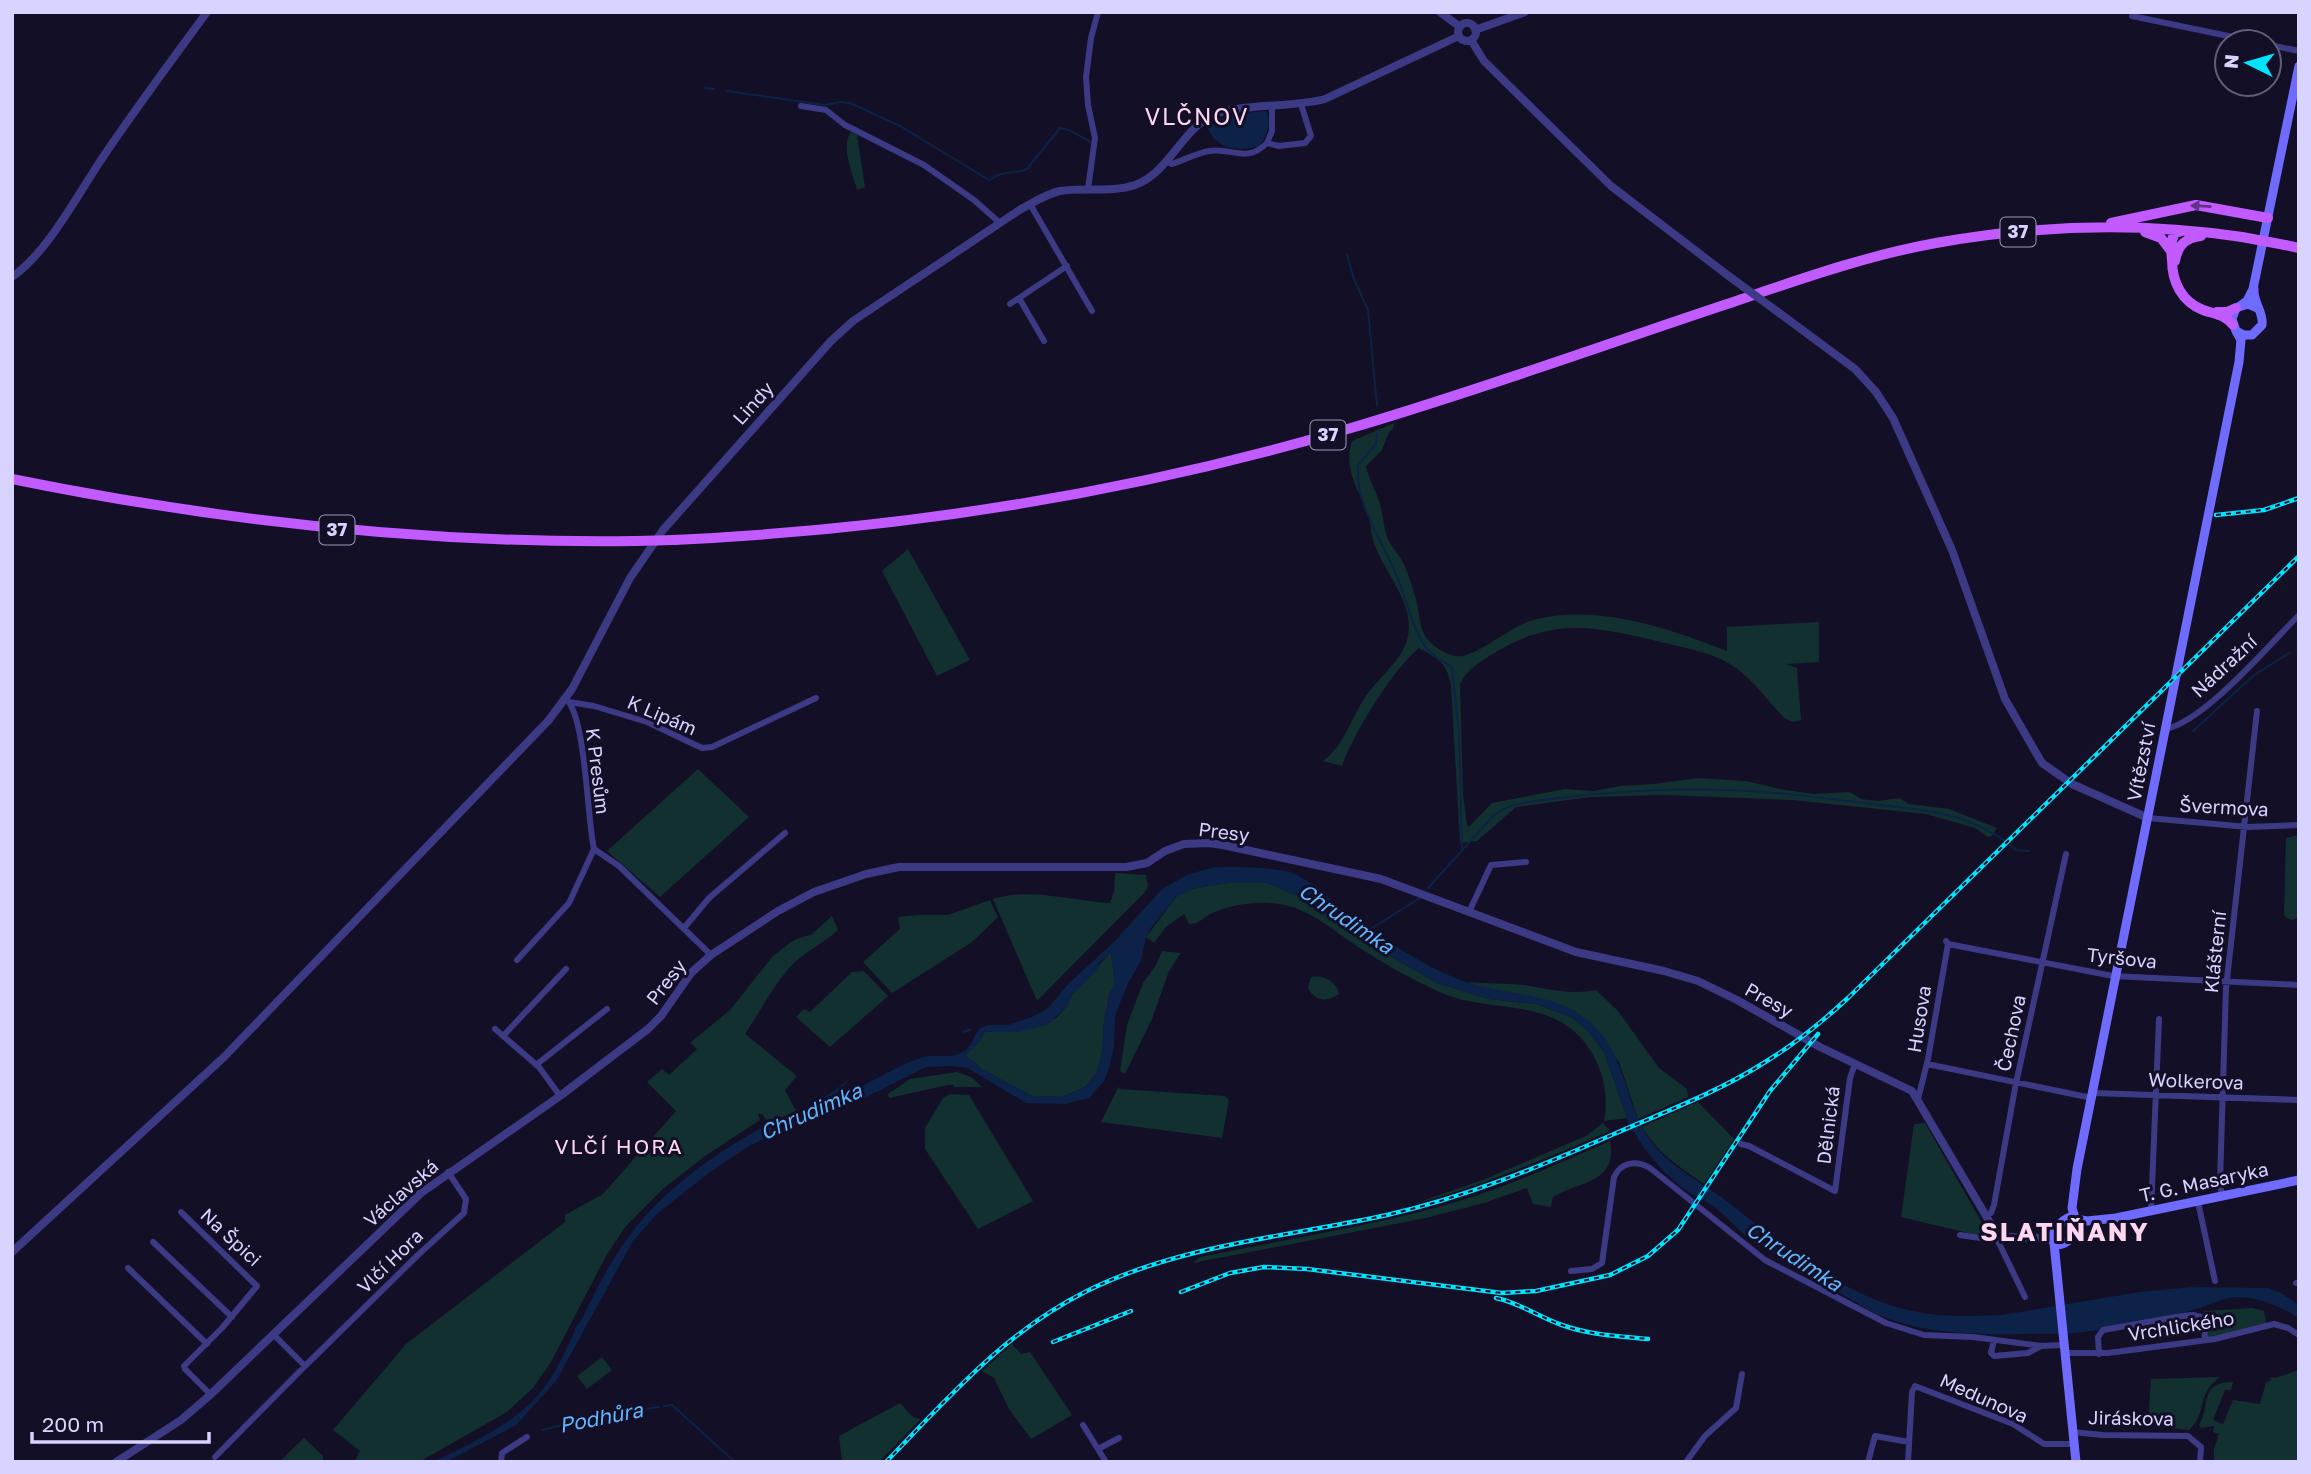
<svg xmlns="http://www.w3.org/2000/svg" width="2311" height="1474" font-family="'Golos Text',sans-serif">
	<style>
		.green { fill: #12302f }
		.water { fill: #0c2248; fill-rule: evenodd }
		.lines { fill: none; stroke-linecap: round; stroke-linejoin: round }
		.stream { stroke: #0c2248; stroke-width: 2 }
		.minor { stroke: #3d3a85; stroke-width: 6 }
		.tertiary { stroke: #3d3a85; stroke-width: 8 }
		.secondary { stroke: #6f6bff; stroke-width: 9 }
		.primary { stroke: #c25bff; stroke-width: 10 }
		.rail-casing { stroke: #00e5ff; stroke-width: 4.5 }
		.rail { stroke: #130f26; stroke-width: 2; stroke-dasharray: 5; stroke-linecap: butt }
		.tertiary-bridge { stroke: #3d3a85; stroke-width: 8 }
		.primary-bridge { stroke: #c25bff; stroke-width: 10 }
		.oneway { fill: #623188 }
		.labels { text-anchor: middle; stroke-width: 6; stroke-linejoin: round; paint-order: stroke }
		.shield { fill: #130f26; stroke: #9e99be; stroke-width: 2 }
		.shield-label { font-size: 18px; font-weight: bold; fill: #d9d4ff }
		.street-label { font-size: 19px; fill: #d9d4ff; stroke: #130f26 }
		.water-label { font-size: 21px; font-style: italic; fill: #62b6ff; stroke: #130f26 }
		.neighbourhood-label { font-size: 21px; letter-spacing: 2px; fill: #ffd6f0; stroke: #130f26 }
		.quarter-label { font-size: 23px; letter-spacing: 2px; fill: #ffd6f0; stroke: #130f26 }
		.district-label { font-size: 26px; font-weight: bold; letter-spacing: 2px; fill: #ffd6f0; stroke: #130f26 }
	</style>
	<rect width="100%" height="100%" fill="#130f26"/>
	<path class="green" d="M 851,132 L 857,135 L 865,187 L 857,190 C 853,173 840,147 851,132 Z
		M 1394,423 L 1393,429 L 1389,432 L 1382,450 L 1366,466 C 1368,478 1375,489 1379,501 C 1383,512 1383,525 1387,537 C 1391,547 1399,554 1404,564 C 1409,575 1412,588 1416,599 C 1420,612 1418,628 1428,640 C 1434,647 1445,654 1455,656 C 1473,660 1509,627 1530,621 C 1594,602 1668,628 1727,651 L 1727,627 L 1819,622 L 1819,662 L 1786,664 L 1797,668 L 1801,720 L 1793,722 L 1784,718 C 1769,702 1754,681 1736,668 C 1715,653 1689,649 1665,643 C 1597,627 1555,615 1491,655 C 1479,663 1466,670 1460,684 L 1463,795 L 1467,825 L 1469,827 L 1492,803 L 1565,789 L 1594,791 L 1620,786 L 1654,784 L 1698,778 L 1746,781 L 1780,789 L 1813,794 L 1850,792 L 1861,799 L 1878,801 L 1899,798 L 1909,804 L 1949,809 L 1997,828 L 1992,836 L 1988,837 L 1975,828 L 1926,814 L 1793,800 L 1666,795 L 1590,797 L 1516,807 L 1477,841 L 1460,843 L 1451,686 C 1447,662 1439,660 1419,648 C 1393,669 1353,734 1342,766 L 1323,761 C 1343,747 1351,719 1364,699 C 1375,681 1400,662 1406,643 C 1419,607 1385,575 1374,543 C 1370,531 1371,518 1365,507 C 1355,484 1344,466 1352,441 Z
		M 908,549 L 970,660 L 937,676 L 882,571 Z
		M 698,769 L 749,817 L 660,897 L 607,851 Z
		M 2299,835 L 2299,918 L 2291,920 L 2284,916 L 2286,838 Z
		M 1115,873 L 1146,875 L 1148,886 L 1145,892 L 1037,1001 L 993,899 C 1032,887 1071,901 1110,903 L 1114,892 Z
		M 1227,883 L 1268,883 L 1311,902 L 1361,939 L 1437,983 L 1489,999 L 1536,1004 L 1571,1017 L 1588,1031 L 1604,1052 L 1627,1118 L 1604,1121 C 1610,1090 1600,1056 1577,1034 C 1541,999 1485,1012 1442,993 C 1414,981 1388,966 1363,950 C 1337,934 1315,912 1285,905 C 1262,900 1233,904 1212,913 C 1202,918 1200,924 1189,924 L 1184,914 L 1166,927 L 1154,943 L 1146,937 L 1176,897 L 1192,889 Z
		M 990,900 L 998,917 L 972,942 L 892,993 L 863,962 L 900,929 L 898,917 L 919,915 L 948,915 Z
		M 832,916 L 838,930 C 823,944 802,953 789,968 C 772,988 759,1013 745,1034 L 797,1076 L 785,1090 L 796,1111 L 769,1124 L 762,1114 L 758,1114 L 760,1120 L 705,1156 L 664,1188 L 625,1227 L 606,1256 L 551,1362 L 533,1388 L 507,1412 L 419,1462 L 354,1462 L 360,1451 L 333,1430 L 406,1344 L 565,1222 L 565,1215 L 603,1194 L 676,1111 L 647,1082 L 662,1069 L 669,1075 L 697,1049 L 690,1043 L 730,1010 L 773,956 L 794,940 L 812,934 Z
		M 1162,951 L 1181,953 L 1169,971 L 1152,1019 L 1125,1074 L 1120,1071 L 1127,1025 L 1143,983 L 1156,965 Z
		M 1111,952 L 1115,984 L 1110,993 L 1104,1021 L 1102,1052 L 1097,1073 L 1085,1087 L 1062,1097 L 1032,1096 L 981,1069 L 975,1062 L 966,1057 L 966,1054 L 977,1044 L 985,1032 L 1017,1032 L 1056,1018 L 1067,1006 L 1072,995 Z
		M 864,971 L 888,996 L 830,1047 L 796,1017 L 804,1009 L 810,1012 L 852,972 Z
		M 1311,977 C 1324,975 1336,981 1339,994 C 1327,1002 1315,1002 1308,988 Z
		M 1468,982 C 1486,984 1507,983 1524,985 C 1549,989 1570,995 1596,990 L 1618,1011 L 1659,1068 L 1687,1089 L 1688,1097 L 1638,1119 L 1619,1062 L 1575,1011 L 1476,986 Z
		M 957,1072 L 971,1077 L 982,1087 L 954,1087 L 954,1085 L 948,1085 L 889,1098 L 888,1094 L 910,1079 Z
		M 1119,1086 L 1119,1089 L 1225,1096 L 1229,1100 L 1222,1138 L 1101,1122 Z
		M 950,1094 L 969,1095 L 1033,1201 L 978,1229 L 925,1149 L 925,1128 L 943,1098 Z
		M 1698,1102 L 1734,1139 L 1704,1184 C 1679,1166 1659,1155 1642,1127 Z
		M 1603,1123 L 1610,1131 C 1545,1159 1482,1186 1414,1204 L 1485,1179 L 1586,1136 Z
		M 1925,1123 L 1989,1235 L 1985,1237 L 1901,1217 L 1914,1124 Z
		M 1610,1141 C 1618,1183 1580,1181 1553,1197 L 1551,1207 L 1533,1204 L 1527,1188 L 1484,1203 L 1426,1218 L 1193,1263 L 1200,1257 C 1288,1239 1379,1225 1466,1199 C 1516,1183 1562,1162 1610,1141 Z
		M 2252,1308 L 2264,1311 L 2266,1323 L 2208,1338 L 2204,1311 Z
		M 1012,1344 L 1021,1354 L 1030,1352 L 1072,1415 L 1031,1439 L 1009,1409 L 994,1378 L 982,1371 Z
		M 602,1357 L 612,1370 L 587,1389 L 577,1376 Z
		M 2299,1370 L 2299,1462 L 2214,1462 L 2214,1449 L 2219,1434 L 2213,1432 L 2214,1426 L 2201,1428 L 2199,1425 C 2211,1406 2198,1382 2233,1382 L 2231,1390 L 2225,1390 L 2213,1420 L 2223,1424 L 2233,1400 L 2260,1404 L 2266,1382 L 2271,1381 L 2270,1377 L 2275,1378 Z
		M 2220,1377 C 2194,1398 2209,1411 2189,1430 L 2148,1426 L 2151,1379 Z
		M 900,1403 C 907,1409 910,1419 921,1419 L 879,1462 L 842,1462 L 839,1436 Z
		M 304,1438 L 323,1456 L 323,1462 L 279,1462 Z"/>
	<path class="water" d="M 1266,111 C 1272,123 1267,136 1259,146 C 1240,152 1216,150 1208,128 C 1222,112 1246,113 1266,111 Z
		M 1215,867 C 1233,866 1271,867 1289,872 C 1309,878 1328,898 1345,911 C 1380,936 1417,963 1458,979 C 1503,997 1552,989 1591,1023 C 1628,1055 1624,1108 1653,1144 C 1672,1168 1703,1183 1728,1202 C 1785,1247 1848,1301 1923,1313 C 1948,1317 1977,1316 2002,1315 L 2140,1292 L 2192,1287 L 2268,1288 L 2281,1293 L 2299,1305 L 2299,1318 C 2280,1307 2262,1298 2239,1297 C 2223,1297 2209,1306 2193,1310 C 2158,1319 2120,1328 2084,1332 C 2062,1335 2041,1333 2020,1334 C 1970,1335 1919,1333 1874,1313 L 1749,1239 L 1715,1207 L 1682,1188 L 1664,1172 L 1644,1148 L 1629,1124 L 1604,1052 L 1588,1031 L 1571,1017 L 1536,1004 L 1489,999 L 1437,983 L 1361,939 L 1311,902 L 1268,883 L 1227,883 L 1192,889 L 1176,897 L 1150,929 L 1146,937 L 1141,961 L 1128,983 L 1115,1016 L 1114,1047 L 1110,1065 L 1104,1081 L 1089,1098 L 1065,1104 L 1026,1103 L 967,1068 L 951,1066 L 926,1067 L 857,1102 L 786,1128 L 749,1146 L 710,1172 L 658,1213 L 633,1241 L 556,1381 L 516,1425 L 446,1462 L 433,1462 C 473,1442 516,1424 544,1388 C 557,1371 566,1350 575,1331 L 575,1328 L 582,1319 C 596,1290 610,1261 630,1235 C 672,1177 756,1124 823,1101 L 824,1098 L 850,1079 L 834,1096 C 866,1089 892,1066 924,1057 C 936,1054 950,1059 961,1053 C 973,1047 972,1037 980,1028 L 988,1025 L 1008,1025 L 1032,1017 L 1047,1009 L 1069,983 L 1114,942 L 1162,889 L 1189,874 ZM 1111,953 L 1115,984 L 1110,993 L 1104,1021 L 1102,1052 L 1097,1073 L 1085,1087 L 1062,1097 L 1032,1096 L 981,1069 L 975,1062 L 966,1057 L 966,1054 L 978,1044 L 985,1032 L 1017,1032 L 1047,1025 L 1067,1006 L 1072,995 L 1097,970 L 1099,963 Z"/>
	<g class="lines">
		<path class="stream" d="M 705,88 L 714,89
			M 727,91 L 824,105 L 841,102 L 850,103 L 900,126 L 989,180 C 1005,169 1012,175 1027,169 L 1060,128 L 1069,130 L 1091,142
			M 1347,255 L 1354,279 L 1368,310 L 1377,406
			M 1377,434 L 1376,444 L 1358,465 C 1355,503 1381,539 1395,572 C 1405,593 1411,625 1423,643 C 1429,654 1442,661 1452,667 L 1459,734 L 1462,850
			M 2193,731 L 2253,676 L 2289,653
			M 1428,888 L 1495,814 C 1514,802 1529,802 1551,799 C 1609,791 1668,788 1727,790 C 1789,792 1852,802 1914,809 C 1951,813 1988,825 2016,850 L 2029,851
			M 1369,930 L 1420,898
			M 963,1032 L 970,1030
			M 664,1406 L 672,1405 L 735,1462
			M 543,1430 L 608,1414 L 659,1407"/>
		<path class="minor" d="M 2132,16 L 2257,42
			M 2269,45 L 2299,51
			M 801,106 L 826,110 L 845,125 L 924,165 L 974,200 L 1000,223
			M 1267,143 L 1272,131 L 1272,107
			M 1166,161 L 1172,164 C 1184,160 1197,153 1209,151 C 1232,147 1246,164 1267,143 L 1279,146 L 1305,143 L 1311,136 L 1301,104
			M 1088,189 L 1095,138 L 1088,105 L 1086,77 L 1091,38 L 1098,12
			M 1030,204 L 1092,311
			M 1019,298 L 1044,341
			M 1010,304 L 1067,266
			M 566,699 C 586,716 587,819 594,849 L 619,866 L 711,955
			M 569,702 L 594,706 L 647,722 L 702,748 L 712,747 L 816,698
			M 2165,729 C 2204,722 2269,645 2299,615
			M 2148,818 L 2248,827 L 2299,825
			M 1469,912 L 1491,865 L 1526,862
			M 684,928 L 709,898 L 785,833
			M 1946,941 L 1948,944 L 2113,976 L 2299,985
			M 517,960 L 569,903 L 594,849
			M 495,1029 L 539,1067 L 560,1096
			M 503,1036 L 566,969
			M 1927,1064 L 2092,1098
			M 536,1065 L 607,1009
			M 2093,1093 L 2299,1100
			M 1918,1099 L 1928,1059 L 1948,944
			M 1741,1144 L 1749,1146 L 1835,1191 L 1850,1078 L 1855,1064
			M 2222,1197 L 2220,1182 L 2226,988 L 2257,711
			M 2198,1202 L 2215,1281
			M 2151,1211 L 2159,1019
			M 181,1212 L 257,1286 L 222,1328 L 184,1366 L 185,1369 L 211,1395
			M 1986,1216 L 1991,1213 L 1994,1205 L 2015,1088 L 2066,854
			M 1960,1235 L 1987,1239 L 1999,1235
			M 1996,1237 L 2025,1297
			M 153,1242 L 232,1317
			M 128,1268 L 207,1344
			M 1571,1271 L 1592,1269 L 1602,1263 L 1614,1177 C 1621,1162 1636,1160 1650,1168 L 1765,1260 L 1886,1323 L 1924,1335 L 1973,1337 L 2041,1346 L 2063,1345
			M 2296,1283 L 2299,1282
			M 273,1334 L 305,1366 L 419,1254 L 464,1213 L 466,1199 L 448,1172
			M 1994,1340 L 1991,1353 L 1994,1356 L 2028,1353 L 2041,1346
			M 2064,1353 L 2108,1353 L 2215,1339 L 2274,1324 L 2288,1328 L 2299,1335
			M 2099,1354 L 2098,1337 L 2103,1330 L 2182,1316 L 2193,1315 L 2201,1317 L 2204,1322 L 2205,1340
			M 1083,1425 L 1106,1462
			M 2073,1432 L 2102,1435 L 2188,1436 L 2201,1447 L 2200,1462
			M 1098,1449 L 1119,1438
			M 215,1457 L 305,1366
			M 501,1462 L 502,1453 L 527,1437
			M 1686,1462 L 1705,1436 L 1736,1408 L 1742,1374
			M 1868,1462 L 1875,1436 L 1909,1442
			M 1908,1462 L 1912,1392 L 1915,1386 L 2013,1424 L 2044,1444 L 2074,1444"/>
		<path class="tertiary" d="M 1440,12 L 1460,27
			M1458 32a9 9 0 1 1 18 0a9 9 0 1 1-18 0Z
			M 1475,30 L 1525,12
			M 1471,40 L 1484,61 L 1611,186 L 1730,277
			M 12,277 C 48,252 78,194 103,157 C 136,108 172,60 207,12
			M 1778,312 L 1855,369 L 1876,392 L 1893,418 L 1952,550 L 2005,699 L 2042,763 L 2072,784 L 2148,818
			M 12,1252 L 224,1057 L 548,721 L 572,689 L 630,578 L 663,530 L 831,341 L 853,321 L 1021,209 C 1034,202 1046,194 1060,191 C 1084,187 1111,193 1135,185 C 1167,174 1180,134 1209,117 C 1233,103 1293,108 1325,99 L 1459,36
			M 116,1462 L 181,1420 L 209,1396 L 421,1193 L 560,1096 L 648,1029 L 661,1016 L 691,973 L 711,955 L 778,911 L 814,892 L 866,874 L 899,867 L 1126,867 L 1147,863 L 1165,851 L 1184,844 L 1208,843 L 1223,845 L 1381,879 L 1576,952 L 1664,971 L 1698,981 L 1737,1000 L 1820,1047 L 1912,1091 L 1995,1231 C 2011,1243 2035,1233 2053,1241"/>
		<path class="secondary" d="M 2254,289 C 2253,303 2264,312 2262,325 L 2252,335 L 2244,335 L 2236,331 L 2232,319 L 2236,308 L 2248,304 L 2259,309
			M 2240,306 L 2247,301 L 2253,289 L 2299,66
			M 2070,1217 L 2078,1221 C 2080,1232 2068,1245 2057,1245 L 2052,1239 C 2052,1231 2062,1220 2070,1217 Z
			M 2075,1218 L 2072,1208 L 2077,1169 L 2239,362 L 2241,340 L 2236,331
			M 2076,1219 L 2087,1221 L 2116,1218 L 2299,1180
			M 2054,1243 L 2076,1462"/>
		<path class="primary" d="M 2111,223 L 2196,205 L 2268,218
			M 2182,231 L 2175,233 C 2170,241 2171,250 2172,260 C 2172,282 2182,302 2203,310 C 2214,314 2226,315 2233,325
			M 2145,232 L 2161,238 L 2171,251
			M 2285,245 L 2299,248
			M 2175,261 C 2178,245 2185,238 2201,236
			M 2217,312 L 2227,312 L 2236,308
			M 12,479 C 219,521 426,544 636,541
			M 674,540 C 905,529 1129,494 1351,428 C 1477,391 1601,346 1727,304 C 1795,281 1864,256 1936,243 C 2036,225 2141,222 2242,237"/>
		<defs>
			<path id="rail" d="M 2216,515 L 2264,510 L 2299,498
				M 1181,1292 L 1230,1273 L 1264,1267 L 1307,1269 L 1502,1293 L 1536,1291 L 1610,1275 L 1648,1256 L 1678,1230 L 1770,1091 L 1818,1034
				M 1496,1298 C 1520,1303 1539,1317 1562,1325 C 1589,1335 1620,1336 1648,1339
				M 1053,1342 L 1131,1311
				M 886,1462 C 947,1399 1005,1332 1085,1292 C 1178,1245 1286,1237 1387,1215 C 1466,1197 1539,1167 1614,1134 C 1664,1112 1716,1093 1762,1064 C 1794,1045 1822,1022 1849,997 L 2299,556"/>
		</defs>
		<use href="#rail" class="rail-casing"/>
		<use href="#rail" class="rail"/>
		<path class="tertiary-bridge" d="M 1730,277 L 1778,312"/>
		<path class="primary-bridge" d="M 2242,237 L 2285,245
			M 636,541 L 674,540"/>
	</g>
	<defs><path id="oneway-solid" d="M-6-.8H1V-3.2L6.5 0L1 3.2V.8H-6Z" transform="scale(1.75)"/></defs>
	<use class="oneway" href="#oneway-solid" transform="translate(2201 206) rotate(-177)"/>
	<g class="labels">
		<g class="shield">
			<rect x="2000.5" y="217.5" width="35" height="29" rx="5"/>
			<rect x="1310.5" y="420.5" width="35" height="29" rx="5"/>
			<rect x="319.5" y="515.5" width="35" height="29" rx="5"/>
		</g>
		<g class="shield-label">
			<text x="2018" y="238">37</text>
			<text x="1328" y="441">37</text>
			<text x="337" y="536">37</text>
		</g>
		<g class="street-label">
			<text transform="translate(753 403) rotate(-48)" y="7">Lindy</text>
			<text transform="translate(2224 666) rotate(-43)" y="7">Nádražní</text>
			<text transform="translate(662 715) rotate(23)" y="7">K Lipám</text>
			<text transform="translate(2141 762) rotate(-79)" y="7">Vítězství</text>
			<text transform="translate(598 771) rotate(83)" y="7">K Presům</text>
			<text transform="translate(2224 807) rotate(3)" y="7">Švermova</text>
			<text transform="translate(1224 832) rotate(7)" y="7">Presy</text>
			<text transform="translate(2215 952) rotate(-84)" y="7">Klášterní</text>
			<text transform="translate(2122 958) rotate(6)" y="7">Tyršova</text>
			<text transform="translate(666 982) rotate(-52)" y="7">Presy</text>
			<text transform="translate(1769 1000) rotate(29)" y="7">Presy</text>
			<text transform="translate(1919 1019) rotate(-81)" y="7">Husova</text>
			<text transform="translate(2011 1033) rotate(-78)" y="7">Čechova</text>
			<text transform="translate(2196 1081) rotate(2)" y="7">Wolkerova</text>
			<text transform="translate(1828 1125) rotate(-83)" y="7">Dělnická</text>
			<text transform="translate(2204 1182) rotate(-12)" y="7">T. G. Masaryka</text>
			<text transform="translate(401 1193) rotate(-41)" y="7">Václavská</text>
			<text transform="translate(231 1237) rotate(43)" y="7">Na Špici</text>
			<text transform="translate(390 1261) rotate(-44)" y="7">Vlčí Hora</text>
			<text transform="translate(2181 1326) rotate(-9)" y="7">Vrchlického</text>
			<text transform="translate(1984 1398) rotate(24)" y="7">Medunova</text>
			<text transform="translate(2131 1418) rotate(1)" y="7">Jiráskova</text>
		</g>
		<g class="water-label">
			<text transform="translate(1346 919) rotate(34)" y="7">Chrudimka</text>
			<text transform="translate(811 1112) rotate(-24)" y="7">Chrudimka</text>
			<text transform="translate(1794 1257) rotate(33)" y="7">Chrudimka</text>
			<text transform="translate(601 1418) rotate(-11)" y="7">Podhůra</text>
		</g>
		<g class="neighbourhood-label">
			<text x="619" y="1154">VLČÍ HORA</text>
		</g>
		<g class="quarter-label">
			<text x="1197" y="125">VLČNOV</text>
		</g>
		<g class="district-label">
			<text x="2065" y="1241">SLATIŇANY</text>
		</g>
	</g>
	<rect width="2311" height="1474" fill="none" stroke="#d9d4ff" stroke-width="28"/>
	<g transform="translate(2248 63) rotate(275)"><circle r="33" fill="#130f26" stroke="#625e7d" stroke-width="2"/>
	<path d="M0-5L12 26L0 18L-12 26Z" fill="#00e5ff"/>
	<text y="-10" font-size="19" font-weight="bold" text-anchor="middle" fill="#d9d4ff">N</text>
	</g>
	<path d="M32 1432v10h177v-10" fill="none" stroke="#d9d4ff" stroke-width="3.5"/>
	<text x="42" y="1432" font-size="21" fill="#d9d4ff" stroke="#130f26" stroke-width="5" paint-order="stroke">200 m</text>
</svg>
